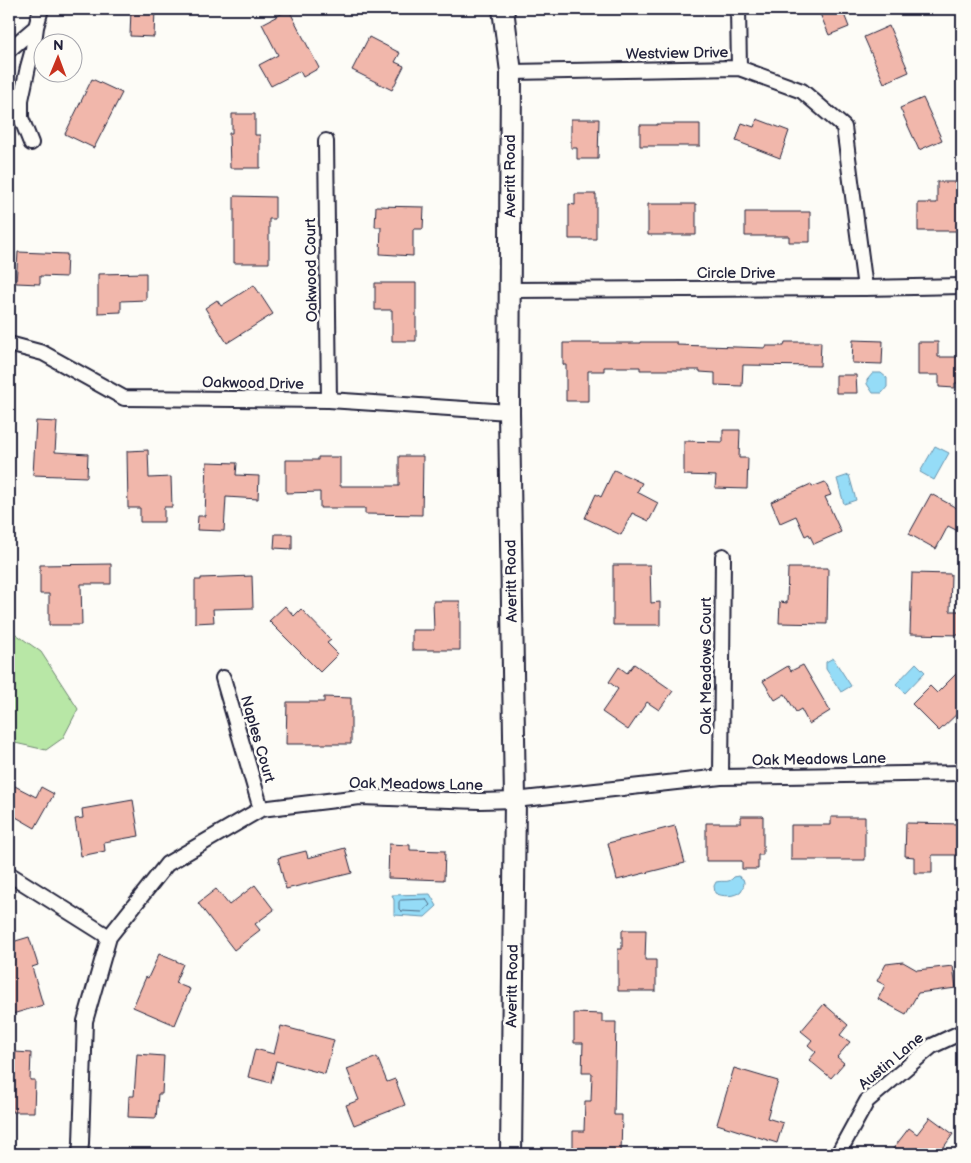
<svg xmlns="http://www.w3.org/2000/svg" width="971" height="1163" font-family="'Balsamiq Sans',sans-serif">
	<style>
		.green { fill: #b8e7a6; stroke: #6d8470 }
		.water { fill: #95dcf7; stroke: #6792ac }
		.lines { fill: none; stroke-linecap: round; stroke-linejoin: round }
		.shore { stroke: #506c86; stroke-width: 1 }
		.building { fill: #f1b7ab; stroke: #22223b }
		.street-casing { stroke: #22223b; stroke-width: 18 }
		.secondary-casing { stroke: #22223b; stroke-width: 24 }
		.street { stroke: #fdfcf7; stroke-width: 14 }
		.secondary { stroke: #fdfcf7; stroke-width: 20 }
		.labels { text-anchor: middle; stroke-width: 5; stroke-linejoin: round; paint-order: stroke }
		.street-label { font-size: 15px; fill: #22223b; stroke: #fdfcf7 }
	</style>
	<rect width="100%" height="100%" fill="#fdfcf7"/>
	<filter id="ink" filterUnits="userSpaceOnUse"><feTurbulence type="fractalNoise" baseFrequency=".02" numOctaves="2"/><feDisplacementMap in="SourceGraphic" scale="10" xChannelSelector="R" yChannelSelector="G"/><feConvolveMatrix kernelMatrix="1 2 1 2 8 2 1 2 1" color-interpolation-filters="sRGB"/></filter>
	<g filter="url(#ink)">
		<path class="green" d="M 9,629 L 41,652 L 78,709 L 63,738 L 46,750 L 15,743 L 9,739 Z"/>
		<path class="water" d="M 873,373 L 881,373 L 887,378 L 887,387 L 882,393 L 873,393 L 867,384 L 867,380 Z
			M 935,446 L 949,453 L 934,480 L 920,472 Z
			M 849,475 L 856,500 L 844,504 L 837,479 Z
			M 833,658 L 851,686 L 841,692 L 826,669 L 826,662 Z
			M 916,663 L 925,672 L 905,693 L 896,684 Z
			M 738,876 L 743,879 L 744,882 C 744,885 743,888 741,891 C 735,897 722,897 715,893 L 714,886 L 716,882 C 725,880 728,884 734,877 Z
			M 430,894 L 437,906 L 425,917 L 394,915 L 394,900 L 392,895 Z"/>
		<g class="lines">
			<path class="shore" d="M 401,900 L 426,899 L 430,905 L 422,912 L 401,911 L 399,909 L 399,902 Z"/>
		</g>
		<path class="building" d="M 131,9 L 155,9 L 154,37 L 130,36 Z
			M 818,9 L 842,9 L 849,27 L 829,35 Z
			M 289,10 L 319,68 L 303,77 L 300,71 L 271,86 L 259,65 L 278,55 L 262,24 Z
			M 889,26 L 909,72 L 884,83 L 864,37 Z
			M 369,37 L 400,53 L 395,62 L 404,66 L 392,90 L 352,70 Z
			M 92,79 L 122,93 L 94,148 L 65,134 Z
			M 923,98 L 942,140 L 919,150 L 900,108 Z
			M 232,114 L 255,114 L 255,135 L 260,135 L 260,168 L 230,168 L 229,133 L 232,133 Z
			M 571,119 L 599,119 L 598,159 L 577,159 L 577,148 L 571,148 Z
			M 757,119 L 789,131 L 780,158 L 736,141 L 742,123 L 754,127 Z
			M 657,124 L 700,124 L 700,146 L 640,146 L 640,125 L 657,125 Z
			M 937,182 L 962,182 L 962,231 L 918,231 L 918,203 L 937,203 Z
			M 575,194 L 596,194 L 596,239 L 569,239 L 569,204 L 575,205 Z
			M 234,196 L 275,197 L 275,219 L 269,219 L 269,263 L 234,263 Z
			M 648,204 L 696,204 L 696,235 L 648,235 Z
			M 376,206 L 424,207 L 423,229 L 413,229 L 413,256 L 380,254 L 381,227 L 375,227 Z
			M 745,212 L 810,212 L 810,242 L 789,242 L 789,236 L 745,236 Z
			M 18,252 L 67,254 L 66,277 L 40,276 L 40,284 L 16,283 Z
			M 146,273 L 146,300 L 121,301 L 121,312 L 98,313 L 98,274 Z
			M 375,283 L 416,283 L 416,341 L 392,341 L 392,310 L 375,310 Z
			M 254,285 L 273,314 L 227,343 L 205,308 L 217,300 L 221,306 Z
			M 853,340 L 883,341 L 882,364 L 852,363 Z
			M 641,342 L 677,342 L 677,345 L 766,348 L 766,346 L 784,346 L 785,342 L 821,342 L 820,366 L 743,365 L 742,386 L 715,385 L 715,373 L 700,372 L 700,370 L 640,370 L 640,367 L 604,367 L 604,371 L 588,371 L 588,401 L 566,401 L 566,365 L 563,365 L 563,343 L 641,343 Z
			M 918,342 L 938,342 L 938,357 L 962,357 L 962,383 L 955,383 L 955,388 L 939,387 L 939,375 L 918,375 Z
			M 836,375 L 856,375 L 857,393 L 836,393 Z
			M 36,421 L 57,422 L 55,452 L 88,454 L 87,477 L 33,475 Z
			M 723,430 L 740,430 L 739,458 L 748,458 L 747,489 L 715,488 L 716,476 L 684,475 L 684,441 L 723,442 Z
			M 148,450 L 149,478 L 171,477 L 172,507 L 164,507 L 164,522 L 140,522 L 140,508 L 128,508 L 127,451 Z
			M 399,456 L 423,456 L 422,515 L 365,514 L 365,508 L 320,508 L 320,492 L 286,493 L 286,460 L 318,460 L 318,457 L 340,457 L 340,486 L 399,486 Z
			M 207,462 L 237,463 L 236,475 L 259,476 L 258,499 L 226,497 L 224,531 L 197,530 L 198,516 L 205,516 Z
			M 614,470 L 642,483 L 637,492 L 658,503 L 649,521 L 632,513 L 621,535 L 585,518 L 596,494 L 601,497 Z
			M 825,482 L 831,495 L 825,497 L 841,532 L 814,544 L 809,534 L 805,536 L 796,516 L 780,523 L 771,502 L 811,484 L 812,487 Z
			M 931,494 L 962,511 L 962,533 L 948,526 L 936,549 L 909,534 Z
			M 275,534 L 292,534 L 292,549 L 274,548 Z
			M 111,564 L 111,584 L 81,584 L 82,625 L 49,625 L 49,594 L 40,594 L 40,565 Z
			M 613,565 L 650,565 L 651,603 L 660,602 L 660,625 L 613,625 Z
			M 788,568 L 828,568 L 827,624 L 779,623 L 780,602 L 787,603 Z
			M 912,573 L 951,574 L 950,611 L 962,611 L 962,635 L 910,634 Z
			M 252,576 L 253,608 L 213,609 L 214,622 L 195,623 L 195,580 L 201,580 L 201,578 Z
			M 433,601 L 460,601 L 460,650 L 412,650 L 412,630 L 434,630 Z
			M 285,606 L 294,616 L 301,609 L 331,640 L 327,643 L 338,654 L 320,672 L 269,621 Z
			M 634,664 L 673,691 L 659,710 L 647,702 L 628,730 L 602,712 L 618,689 L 609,682 L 619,667 L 627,673 Z
			M 803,665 L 830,711 L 809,724 L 801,709 L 796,712 L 785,694 L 775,700 L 763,681 L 788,666 L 791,671 Z
			M 962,668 L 962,709 L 939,731 L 912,704 L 930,686 L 937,693 Z
			M 324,697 L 351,698 L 351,744 L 286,744 L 287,702 L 324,702 Z
			M 9,783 L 36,797 L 41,787 L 54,794 L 35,828 L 9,813 Z
			M 133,800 L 139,836 L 104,842 L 105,851 L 81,856 L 75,819 L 83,818 L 82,809 Z
			M 741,816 L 763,816 L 763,855 L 758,855 L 758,869 L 742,869 L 742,861 L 706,861 L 706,823 L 741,823 Z
			M 831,817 L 865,817 L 865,860 L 791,860 L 791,825 L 831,825 Z
			M 906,823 L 962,824 L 962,855 L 932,855 L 932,873 L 914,873 L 914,857 L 905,856 Z
			M 675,826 L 685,863 L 617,880 L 608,843 Z
			M 389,844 L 410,845 L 410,850 L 445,851 L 444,880 L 388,878 Z
			M 345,848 L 352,873 L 286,889 L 278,858 L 306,851 L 308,858 Z
			M 255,885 L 274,910 L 255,924 L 260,930 L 234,950 L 198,903 L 216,889 L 229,905 Z
			M 622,930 L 646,930 L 645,960 L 656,960 L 656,991 L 618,991 L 618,949 L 622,949 Z
			M 29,937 L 38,965 L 32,967 L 43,1005 L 9,1015 L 9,943 Z
			M 159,954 L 183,964 L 175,983 L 190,989 L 175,1025 L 133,1007 L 146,977 L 148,978 Z
			M 903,962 L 917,970 L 953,966 L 956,988 L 918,993 L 906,1014 L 878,999 L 885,985 L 877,981 L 886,964 Z
			M 824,1004 L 848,1025 L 840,1035 L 850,1042 L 837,1057 L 844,1063 L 831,1078 L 809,1060 L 816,1052 L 808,1045 L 812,1040 L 801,1031 Z
			M 574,1013 L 602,1014 L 602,1022 L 616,1022 L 614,1115 L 622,1115 L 621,1154 L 573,1154 L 573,1131 L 584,1131 L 585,1101 L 591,1101 L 592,1073 L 582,1073 L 583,1043 L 574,1043 Z
			M 281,1026 L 334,1040 L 325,1074 L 276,1061 L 271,1083 L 248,1077 L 255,1049 L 274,1054 Z
			M 15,1052 L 31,1053 L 30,1080 L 35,1080 L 34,1112 L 12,1112 L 12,1097 L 9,1097 L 9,1064 L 15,1064 Z
			M 137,1054 L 164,1056 L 162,1094 L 158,1094 L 156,1118 L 128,1117 L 129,1096 L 134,1096 Z
			M 377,1057 L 387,1082 L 395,1079 L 405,1105 L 354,1125 L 346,1105 L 359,1100 L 347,1069 Z
			M 734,1068 L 778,1081 L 767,1118 L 783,1123 L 777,1143 L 717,1124 Z
			M 930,1117 L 953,1134 L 939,1154 L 889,1154 L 909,1128 L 917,1134 Z"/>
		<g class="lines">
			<defs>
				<path id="street" d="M 738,9 L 739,68
					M 9,50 L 36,27
					M 511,72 L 739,68 L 802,91 L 844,127 L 865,288
					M 326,141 L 329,400
					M 31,143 L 21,118 L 21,100 L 28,67 L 33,49 L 36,27 L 41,9
					M 510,290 L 865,288 L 962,286
					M 9,344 L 43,353 L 124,398 L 329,400 L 509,412
					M 223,678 L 261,809
					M 721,777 L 723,556
					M 9,874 L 109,937
					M 80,1154 L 81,1143 L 85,1021 L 109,937 L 167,864 L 261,809 L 360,797 L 480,801 L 515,800 L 721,777 L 962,773
					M 838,1154 L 867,1101 L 932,1046 L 962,1032"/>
				<path id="secondary" d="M 503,9 L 511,72 L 509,412 L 515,800 L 511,1154"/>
			</defs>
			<use href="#street" class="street-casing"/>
			<use href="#secondary" class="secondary-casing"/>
			<use href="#street" class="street"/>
			<use href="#secondary" class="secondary"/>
		</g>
	</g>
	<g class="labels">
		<g class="street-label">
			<text transform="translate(677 53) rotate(-1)" y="5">Westview Drive</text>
			<text transform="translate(510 176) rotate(-90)" y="5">Averitt Road</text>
			<text transform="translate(311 270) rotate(-91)" y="5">Oakwood Court</text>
			<text x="736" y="278">Circle Drive</text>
			<text transform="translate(253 383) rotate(1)" y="5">Oakwood Drive</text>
			<text transform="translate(511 581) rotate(-91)" y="5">Averitt Road</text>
			<text transform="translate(706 666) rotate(-90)" y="5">Oak Meadows Court</text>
			<text transform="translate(258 739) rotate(74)" y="5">Naples Court</text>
			<text transform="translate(819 759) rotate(-1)" y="5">Oak Meadows Lane</text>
			<text transform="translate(416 784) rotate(1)" y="5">Oak Meadows Lane</text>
			<text transform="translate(512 986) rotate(-89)" y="5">Averitt Road</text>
			<text transform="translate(891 1061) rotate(-40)" y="5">Austin Lane</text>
		</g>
	</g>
	<rect width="971" height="1163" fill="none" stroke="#fdfcf7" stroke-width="30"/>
	<rect x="15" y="15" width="941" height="1133" fill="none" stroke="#22223b" stroke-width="2" filter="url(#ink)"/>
	<g transform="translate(58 58) rotate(1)"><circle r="24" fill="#fdfcf7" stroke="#a5a5ac"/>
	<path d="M0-4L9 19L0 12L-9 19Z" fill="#c8321e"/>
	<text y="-8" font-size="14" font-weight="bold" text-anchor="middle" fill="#22223b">N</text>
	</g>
</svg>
